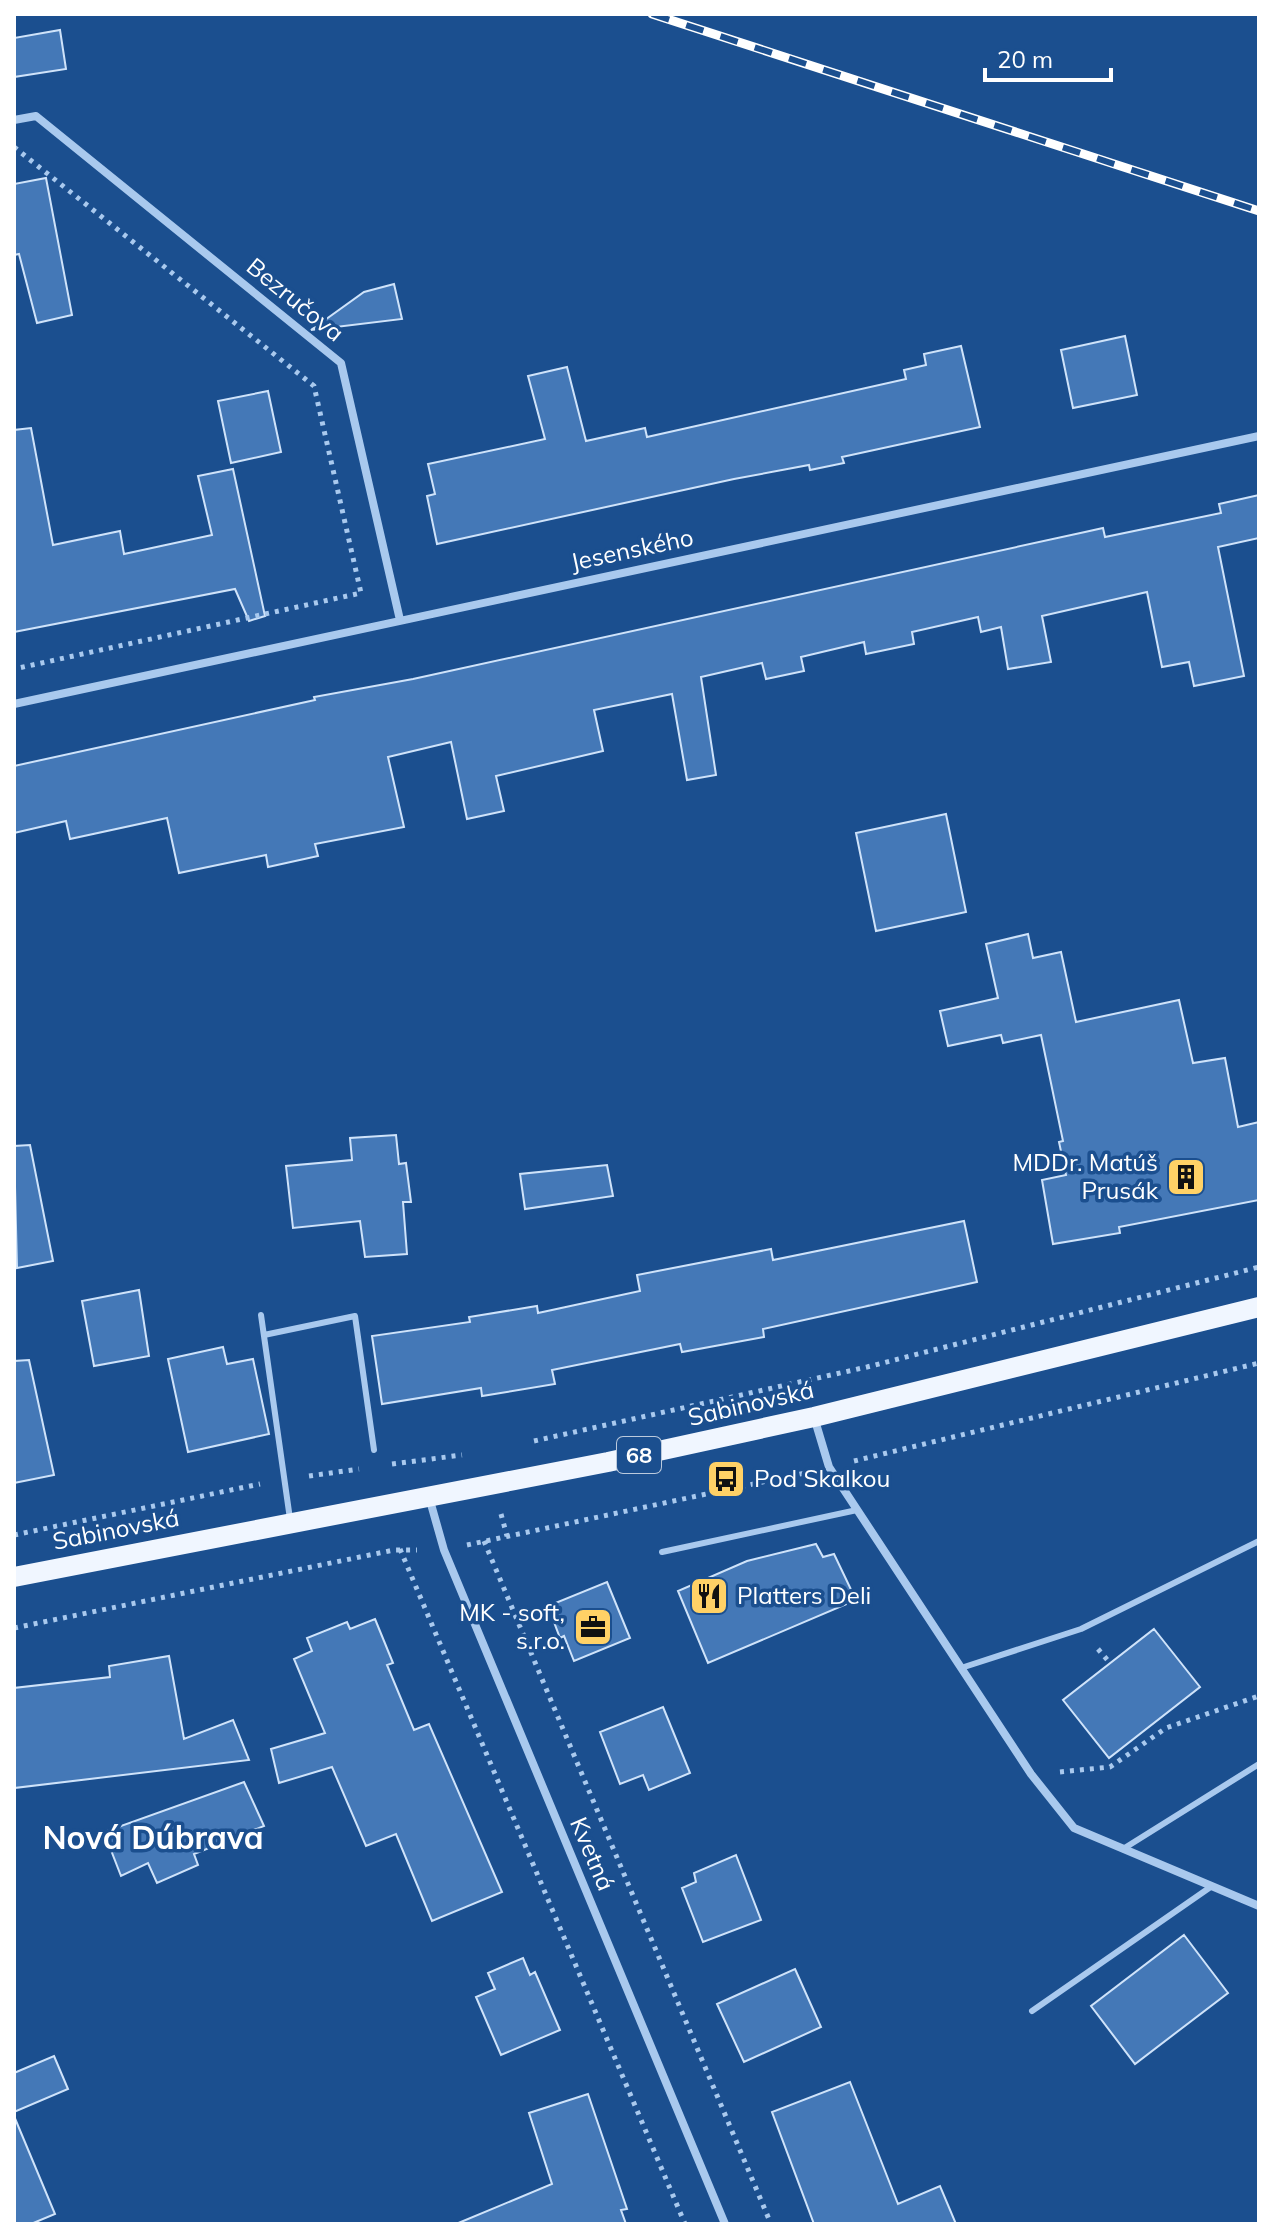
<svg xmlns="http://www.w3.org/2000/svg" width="1273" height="2238" font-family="Mulish,sans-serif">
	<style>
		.building { fill: #4478b7; stroke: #cfe3fa; stroke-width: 2 }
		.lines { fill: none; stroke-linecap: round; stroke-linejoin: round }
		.path { stroke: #a9c9ee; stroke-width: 5; stroke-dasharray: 4 6; stroke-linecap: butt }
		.lane { stroke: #a9c9ee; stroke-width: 6 }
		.street { stroke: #a9c9ee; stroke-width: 8 }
		.primary { stroke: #f0f6ff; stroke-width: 20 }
		.rail-casing { stroke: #fff; stroke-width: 9 }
		.rail { stroke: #1b4f8f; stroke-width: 6; stroke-dasharray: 18; stroke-linecap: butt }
		.labels { text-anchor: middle; stroke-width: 7; stroke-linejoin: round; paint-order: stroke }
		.shield { fill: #1b4f8f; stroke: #bbcadd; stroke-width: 2 }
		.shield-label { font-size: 22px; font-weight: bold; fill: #fff }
		.street-label { font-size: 24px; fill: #fff; stroke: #1b4f8f }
		.poi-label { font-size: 24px; fill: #fff; stroke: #1b4f8f; text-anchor: end }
		.district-label { font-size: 32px; font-weight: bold; fill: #fff; stroke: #1b4f8f }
	</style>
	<rect width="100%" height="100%" fill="#1b4f8f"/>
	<path class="building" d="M 60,30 L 66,69 L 14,77 L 14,38 Z
		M 46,178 L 72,315 L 37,323 L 19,254 L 14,255 L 14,184 Z
		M 394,284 L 402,319 L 311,330 L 364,292 Z
		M 1125,336 L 1137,395 L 1073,408 L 1061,350 Z
		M 961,346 L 980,427 L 842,457 L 844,463 L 810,470 L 809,465 L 734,479 L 437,544 L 427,496 L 435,494 L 428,464 L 545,439 L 528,376 L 567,367 L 586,441 L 645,428 L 647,437 L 906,379 L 904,370 L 926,365 L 924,354 Z
		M 268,391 L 281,452 L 231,463 L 218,401 Z
		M 31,428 L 53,545 L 120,531 L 124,554 L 212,535 L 198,476 L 233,469 L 265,616 L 249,621 L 235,589 L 14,632 L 14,430 Z
		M 1259,495 L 1259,538 L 1218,547 L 1244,676 L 1194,686 L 1189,662 L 1162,667 L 1147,592 L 1042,616 L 1051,662 L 1008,669 L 1001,627 L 981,632 L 978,617 L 912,632 L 914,644 L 866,654 L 864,642 L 801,657 L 804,671 L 766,679 L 762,663 L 701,677 L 716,775 L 687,780 L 672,694 L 594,710 L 603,751 L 496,776 L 504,811 L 467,819 L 451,742 L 388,757 L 404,827 L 315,844 L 318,856 L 268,867 L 266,855 L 179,873 L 167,818 L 70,839 L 66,821 L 14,833 L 14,766 L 315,700 L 314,697 L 413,679 L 1085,532 L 1103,528 L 1105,537 L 1221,513 L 1219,504 Z
		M 946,814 L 966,912 L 876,931 L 856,833 Z
		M 1028,934 L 1033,958 L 1061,952 L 1076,1022 L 1179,1000 L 1193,1063 L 1225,1058 L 1238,1127 L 1259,1122 L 1259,1200 L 1119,1227 L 1120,1233 L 1053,1244 L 1042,1180 L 1066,1175 L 1059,1142 L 1063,1141 L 1041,1035 L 1003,1043 L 1001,1035 L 948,1046 L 940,1011 L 998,998 L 986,944 Z
		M 396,1135 L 399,1164 L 406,1163 L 411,1202 L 403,1202 L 407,1254 L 365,1257 L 360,1221 L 293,1228 L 286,1166 L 352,1160 L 350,1138 Z
		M 30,1145 L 53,1261 L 17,1268 L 14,1146 Z
		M 607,1165 L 613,1196 L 525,1209 L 520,1174 Z
		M 964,1221 L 977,1282 L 763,1329 L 764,1337 L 682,1352 L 680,1344 L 552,1370 L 555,1384 L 482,1396 L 481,1388 L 382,1404 L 372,1336 L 470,1322 L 469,1317 L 537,1306 L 538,1313 L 640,1291 L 637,1275 L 771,1249 L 773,1260 Z
		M 139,1290 L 149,1356 L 94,1366 L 82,1301 Z
		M 223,1347 L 227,1364 L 253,1359 L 269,1434 L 188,1452 L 168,1359 Z
		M 29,1360 L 54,1475 L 14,1483 L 14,1361 Z
		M 816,1544 L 823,1557 L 834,1554 L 856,1600 L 708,1663 L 678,1591 L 747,1561 Z
		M 607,1582 L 630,1638 L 574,1661 L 564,1636 L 560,1638 L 548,1606 Z
		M 375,1619 L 393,1663 L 387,1665 L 414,1730 L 429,1724 L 502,1892 L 432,1921 L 396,1834 L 366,1846 L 332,1767 L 279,1783 L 271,1749 L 325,1733 L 294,1659 L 312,1651 L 307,1638 L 347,1622 L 350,1629 Z
		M 1154,1629 L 1200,1687 L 1109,1758 L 1063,1700 Z
		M 169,1656 L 184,1739 L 233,1720 L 249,1760 L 14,1788 L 14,1688 L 110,1677 L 109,1666 Z
		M 663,1707 L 690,1773 L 649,1790 L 643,1775 L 620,1784 L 600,1732 Z
		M 244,1782 L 264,1826 L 194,1854 L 198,1865 L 157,1883 L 148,1863 L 121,1876 L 104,1832 Z
		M 736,1855 L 761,1920 L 703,1942 L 682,1888 L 696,1882 L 694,1873 Z
		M 1184,1935 L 1228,1993 L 1135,2064 L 1091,2006 Z
		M 523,1958 L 530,1975 L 535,1972 L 560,2030 L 501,2055 L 476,1997 L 495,1989 L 488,1973 Z
		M 795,1969 L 821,2027 L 744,2062 L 717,2004 Z
		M 54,2056 L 68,2089 L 14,2112 L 14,2073 Z
		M 850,2082 L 898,2204 L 940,2186 L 956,2224 L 814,2224 L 772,2112 Z
		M 588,2094 L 627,2209 L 621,2210 L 626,2224 L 456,2224 L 552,2184 L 529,2113 Z
		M 14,2116 L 55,2214 L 31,2224 L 14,2224 Z"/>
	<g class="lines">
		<path class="path" d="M 14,147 L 314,386 L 361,593 L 14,669
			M 534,1441 L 867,1367 L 1259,1267
			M 854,1461 L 1259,1363
			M 392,1464 L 462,1455
			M 309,1476 L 359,1469
			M 501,1514 L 507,1536
			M 14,1535 L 260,1484
			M 484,1541 L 771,2224
			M 467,1545 L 805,1473
			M 400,1549 L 685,2224
			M 14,1628 L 394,1550 L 417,1550
			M 1098,1649 L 1110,1663
			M 1060,1772 L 1110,1767 L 1166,1728 L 1259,1696"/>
		<path class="lane" d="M 261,1315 L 290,1519
			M 264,1335 L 355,1316 L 374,1450
			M 662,1552 L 857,1510
			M 961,1668 L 1081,1629 L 1259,1541
			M 1123,1849 L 1259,1764
			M 1032,2011 L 1212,1886"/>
		<path class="street" d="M 14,120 L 36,116 L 341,363 L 400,620
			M 14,704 L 1259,436
			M 814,1417 L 829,1467 L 1031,1774 L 1074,1828 L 1259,1906
			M 429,1497 L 444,1550 L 725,2224"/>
		<path class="primary" d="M 14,1577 L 608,1462 L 814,1417 L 1259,1307"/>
		<defs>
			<path id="rail" d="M 652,14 L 1259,211"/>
		</defs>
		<use href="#rail" class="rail-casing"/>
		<use href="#rail" class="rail"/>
	</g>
	<defs>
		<symbol id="building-square" viewBox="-11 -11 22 22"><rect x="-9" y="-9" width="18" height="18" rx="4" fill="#ffd166" stroke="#1b4f8f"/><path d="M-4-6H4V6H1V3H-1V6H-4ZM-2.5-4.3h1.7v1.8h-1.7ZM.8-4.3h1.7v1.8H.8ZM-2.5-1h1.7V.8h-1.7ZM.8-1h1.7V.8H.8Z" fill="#111"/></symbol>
		<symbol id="bus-square" viewBox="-11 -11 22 22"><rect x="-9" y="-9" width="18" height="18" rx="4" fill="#ffd166" stroke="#1b4f8f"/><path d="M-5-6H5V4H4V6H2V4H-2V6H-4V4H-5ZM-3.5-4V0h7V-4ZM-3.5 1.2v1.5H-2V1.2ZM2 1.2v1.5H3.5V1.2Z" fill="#111"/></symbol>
		<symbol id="restaurant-square" viewBox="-11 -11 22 22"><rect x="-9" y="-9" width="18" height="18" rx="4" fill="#ffd166" stroke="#1b4f8f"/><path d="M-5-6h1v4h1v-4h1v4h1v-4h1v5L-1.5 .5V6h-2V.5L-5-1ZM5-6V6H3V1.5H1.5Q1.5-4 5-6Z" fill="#111"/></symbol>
		<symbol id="office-square" viewBox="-11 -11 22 22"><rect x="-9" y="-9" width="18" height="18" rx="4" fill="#ffd166" stroke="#1b4f8f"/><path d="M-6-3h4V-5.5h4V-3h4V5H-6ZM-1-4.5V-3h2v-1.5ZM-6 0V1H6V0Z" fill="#111"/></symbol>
	</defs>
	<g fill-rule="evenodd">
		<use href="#building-square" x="1164" y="1155" width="44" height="44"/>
		<use href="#bus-square" x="704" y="1457" width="44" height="44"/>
		<use href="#restaurant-square" x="687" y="1574" width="44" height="44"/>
		<use href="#office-square" x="571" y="1605" width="44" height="44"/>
	</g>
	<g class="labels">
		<rect class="shield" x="617" y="1437" width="44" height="36" rx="6"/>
		<g class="shield-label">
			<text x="639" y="1463">68</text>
		</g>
		<g class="street-label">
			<text transform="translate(295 300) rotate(39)" y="8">Bezručova</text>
			<text transform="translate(632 550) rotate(-12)" y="8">Jesenského</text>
			<text transform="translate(751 1404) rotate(-13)" y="8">Sabinovská</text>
			<text transform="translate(116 1530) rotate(-11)" y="8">Sabinovská</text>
			<text transform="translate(592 1854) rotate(67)" y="8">Kvetná</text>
		</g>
		<g class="poi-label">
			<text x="1158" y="1171">MDDr. Matúš<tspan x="1158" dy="28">Prusák</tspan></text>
			<text x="754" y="1487" text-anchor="start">Pod Skalkou</text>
			<text x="737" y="1604" text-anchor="start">Platters Deli</text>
			<text x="565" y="1621">MK - soft,<tspan x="565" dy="28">s.r.o.</tspan></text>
		</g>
		<g class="district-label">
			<text x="153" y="1849">Nová Dúbrava</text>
		</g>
	</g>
	<rect width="1273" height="2238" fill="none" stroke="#ffffff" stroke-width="32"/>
	<path d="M985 68v12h126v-12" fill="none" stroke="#ffffff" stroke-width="4"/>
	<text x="997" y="68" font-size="24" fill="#ffffff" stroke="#1b4f8f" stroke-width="6" paint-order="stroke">20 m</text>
</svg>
